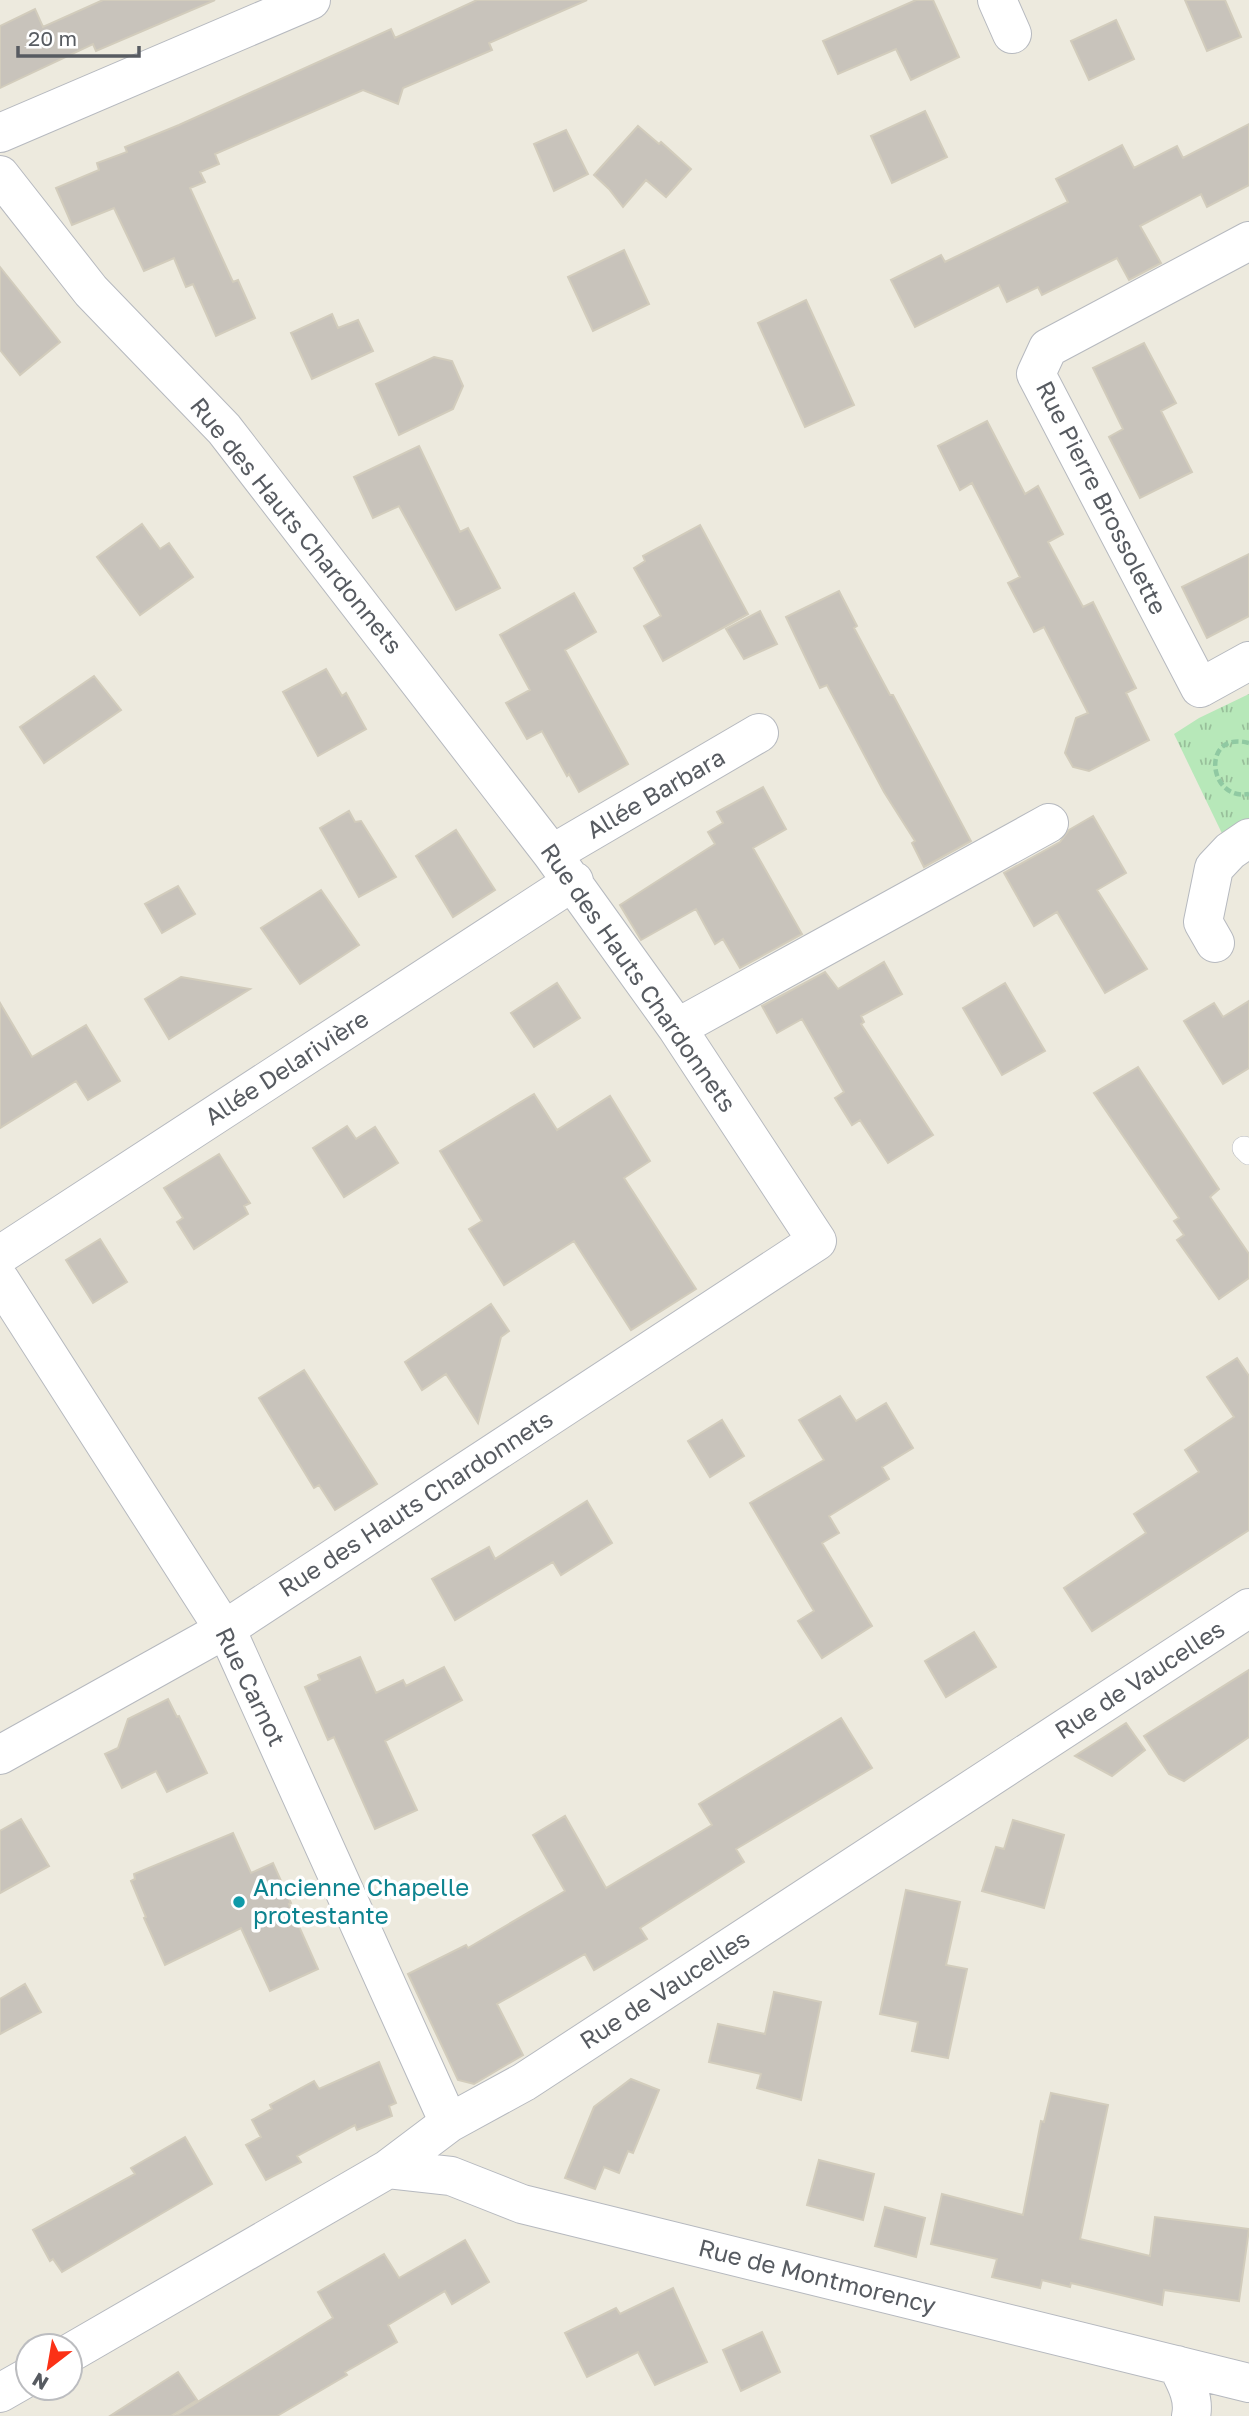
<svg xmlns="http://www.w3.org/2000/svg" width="1249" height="2416" font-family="'Golos Text',sans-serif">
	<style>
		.park { fill: url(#park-tufts) }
		.building { fill: #c8c3bb; stroke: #d2ccbc; stroke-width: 2 }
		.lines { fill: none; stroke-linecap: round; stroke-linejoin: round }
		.lane-casing { stroke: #b6b9bf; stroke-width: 24 }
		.street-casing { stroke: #b6b9bf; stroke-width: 40 }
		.path { stroke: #90c9a2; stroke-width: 4.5; stroke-dasharray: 7 3.5; stroke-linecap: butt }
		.lane { stroke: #fff; stroke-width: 23 }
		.street { stroke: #fff; stroke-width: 38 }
		.culture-dot { fill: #0f9aa8; stroke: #fff; stroke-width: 2.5 }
		.labels { text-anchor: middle; stroke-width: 7; stroke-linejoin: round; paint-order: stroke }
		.street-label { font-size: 24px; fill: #575b61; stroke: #fff }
		.culture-label { font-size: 24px; fill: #0d838f; stroke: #fff; text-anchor: start }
	</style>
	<defs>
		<pattern id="park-tufts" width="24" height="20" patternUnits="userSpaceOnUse" patternTransform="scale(1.75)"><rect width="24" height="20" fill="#b7e8b9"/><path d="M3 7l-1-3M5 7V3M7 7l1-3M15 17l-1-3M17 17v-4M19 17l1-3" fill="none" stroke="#98bf9a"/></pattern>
	</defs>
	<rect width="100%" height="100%" fill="#edeade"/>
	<path class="park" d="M 1249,694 L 1249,838 L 1230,850 L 1174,734 L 1199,718 Z"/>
	<path class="building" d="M 103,0 L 215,0 L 96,51 L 93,44 L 0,88 L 0,26 L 35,9 L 43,27 Z
		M 477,0 L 587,0 L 489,43 L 492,50 L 403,88 L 398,104 L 363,90 L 215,154 L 219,164 L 200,172 L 205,182 L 190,188 L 233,282 L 238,280 L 255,318 L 216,336 L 193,284 L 186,287 L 174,258 L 144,271 L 114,208 L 72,225 L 56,188 L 99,170 L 97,163 L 127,152 L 125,147 L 179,125 L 391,29 L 395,38 Z
		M 916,0 L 933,0 L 959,57 L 911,80 L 896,49 L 838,74 L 823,41 Z
		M 1185,0 L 1225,0 L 1241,37 L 1207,51 Z
		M 1116,20 L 1134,59 L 1089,80 L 1071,41 Z
		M 925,111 L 947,157 L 892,183 L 871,136 Z
		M 1249,124 L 1249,185 L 1207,207 L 1201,194 L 1140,226 L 1161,263 L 1129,280 L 1117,258 L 1042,295 L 1038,287 L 1007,302 L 999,285 L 915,327 L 891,280 L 941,255 L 945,262 L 1068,202 L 1056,179 L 1122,145 L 1134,168 L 1177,146 L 1183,158 Z
		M 638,126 L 659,144 L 661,142 L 691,169 L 666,197 L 646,180 L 623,207 L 609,189 L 594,175 Z
		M 566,130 L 588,174 L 554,191 L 534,144 Z
		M 624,250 L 649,304 L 593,331 L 568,277 Z
		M 0,267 L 60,342 L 20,375 L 0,350 Z
		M 806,300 L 854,405 L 805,427 L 758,323 Z
		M 332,314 L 338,328 L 358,320 L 373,351 L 312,379 L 291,333 Z
		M 1144,343 L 1176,403 L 1161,411 L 1192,472 L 1140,498 L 1109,437 L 1123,429 L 1093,368 Z
		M 434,357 L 452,361 L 463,386 L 453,409 L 399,435 L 376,384 Z
		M 987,421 L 1025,494 L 1038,486 L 1063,534 L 1048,542 L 1083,607 L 1093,602 L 1136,688 L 1126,693 L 1149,740 L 1089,771 L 1073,767 L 1065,753 L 1076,718 L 1088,713 L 1044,627 L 1034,632 L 1008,583 L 1020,577 L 972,483 L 960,490 L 938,446 Z
		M 419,446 L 460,532 L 468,528 L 500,588 L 456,610 L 399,506 L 373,518 L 354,477 Z
		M 142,524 L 160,549 L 169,543 L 193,577 L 140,615 L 97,557 Z
		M 700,525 L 748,614 L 663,661 L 644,626 L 661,616 L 634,568 L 645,561 L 643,556 Z
		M 1249,554 L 1249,616 L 1207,638 L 1182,587 Z
		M 839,591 L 857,626 L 854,628 L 890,695 L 893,695 L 971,841 L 924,867 L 912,843 L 915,841 L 884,792 L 827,685 L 820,688 L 786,617 Z
		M 574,593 L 596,632 L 565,650 L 628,764 L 579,792 L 569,774 L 567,776 L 542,731 L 527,739 L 506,703 L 530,690 L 500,635 Z
		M 760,611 L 777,644 L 744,659 L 726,629 Z
		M 326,669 L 342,696 L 346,693 L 366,729 L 318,756 L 283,692 Z
		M 94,676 L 121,710 L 44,763 L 20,727 Z
		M 763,787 L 786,829 L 753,848 L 802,934 L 740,968 L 723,939 L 715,944 L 696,909 L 641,940 L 620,905 L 715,844 L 708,832 L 723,823 L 717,812 Z
		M 349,811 L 355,822 L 361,821 L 396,877 L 359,897 L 320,828 Z
		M 1093,816 L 1126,873 L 1097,890 L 1147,969 L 1105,993 L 1057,912 L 1034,926 L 1004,873 L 1060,842 L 1069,830 Z
		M 456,830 L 495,890 L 453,917 L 416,856 Z
		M 178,886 L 195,914 L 162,933 L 145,904 Z
		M 321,890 L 359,945 L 300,984 L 261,928 Z
		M 884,962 L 902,994 L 861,1016 L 864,1022 L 861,1024 L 933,1135 L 888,1163 L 860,1120 L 852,1125 L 835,1098 L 844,1092 L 802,1019 L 777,1033 L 762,1006 L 825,972 L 838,989 Z
		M 181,977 L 250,989 L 169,1039 L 145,999 Z
		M 557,983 L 580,1018 L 534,1047 L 511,1013 Z
		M 1005,983 L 1045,1051 L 1002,1075 L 963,1008 Z
		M 1249,1001 L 1249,1068 L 1223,1084 L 1184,1021 L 1214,1003 L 1223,1017 Z
		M 0,1003 L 32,1057 L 86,1025 L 120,1081 L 88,1100 L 76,1081 L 0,1128 Z
		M 1138,1067 L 1219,1189 L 1210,1197 L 1249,1254 L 1249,1278 L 1219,1299 L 1177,1240 L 1184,1235 L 1174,1221 L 1179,1218 L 1094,1093 Z
		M 534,1094 L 557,1130 L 610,1096 L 650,1161 L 624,1178 L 696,1289 L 631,1330 L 574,1241 L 504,1285 L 469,1229 L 482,1221 L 440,1151 Z
		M 347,1126 L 356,1139 L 375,1127 L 398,1163 L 344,1197 L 313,1148 Z
		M 219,1154 L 250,1203 L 244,1206 L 248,1214 L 194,1249 L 177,1222 L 183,1218 L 164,1188 Z
		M 100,1239 L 127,1282 L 93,1303 L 66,1260 Z
		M 491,1304 L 509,1331 L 501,1337 L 478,1423 L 446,1374 L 422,1390 L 405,1362 Z
		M 1237,1358 L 1249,1376 L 1249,1530 L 1092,1631 L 1064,1588 L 1146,1533 L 1134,1514 L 1199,1472 L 1185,1450 L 1234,1417 L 1207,1377 Z
		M 304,1370 L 377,1484 L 335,1510 L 319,1485 L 314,1488 L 259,1398 Z
		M 840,1396 L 856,1421 L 886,1403 L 913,1448 L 882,1467 L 889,1479 L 829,1516 L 839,1533 L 822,1543 L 872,1626 L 822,1658 L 798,1621 L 814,1611 L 750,1503 L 824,1460 L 799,1420 Z
		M 722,1420 L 744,1456 L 710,1477 L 688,1441 Z
		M 587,1501 L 612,1543 L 561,1575 L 553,1562 L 455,1620 L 432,1579 L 489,1547 L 495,1559 Z
		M 974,1632 L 996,1667 L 946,1697 L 925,1661 Z
		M 360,1657 L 376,1693 L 403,1680 L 406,1686 L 444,1667 L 462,1700 L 385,1741 L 417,1810 L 375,1829 L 334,1737 L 328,1740 L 305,1687 L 320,1680 L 318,1675 Z
		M 1249,1670 L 1249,1737 L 1184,1781 L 1169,1774 L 1144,1736 Z
		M 168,1699 L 177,1717 L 179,1716 L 207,1773 L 167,1792 L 156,1771 L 122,1788 L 105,1754 L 118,1748 L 128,1719 Z
		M 841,1718 L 872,1768 L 736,1849 L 744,1862 L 640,1928 L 647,1939 L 594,1970 L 585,1954 L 497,2004 L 523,2055 L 474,2084 L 458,2080 L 408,1974 L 466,1945 L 468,1948 L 565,1891 L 533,1835 L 565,1816 L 606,1888 L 712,1825 L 699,1804 Z
		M 1126,1723 L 1145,1750 L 1112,1776 L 1075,1756 Z
		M 21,1819 L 49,1866 L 0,1893 L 0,1831 Z
		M 1013,1820 L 1064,1835 L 1044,1908 L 982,1891 L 996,1847 L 1004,1849 Z
		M 233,1833 L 251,1873 L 273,1863 L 291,1903 L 289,1904 L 318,1969 L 270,1991 L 241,1928 L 165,1965 L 144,1918 L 146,1917 L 131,1881 L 135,1879 L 134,1874 Z
		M 906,1890 L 960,1902 L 946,1965 L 967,1969 L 948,2058 L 912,2051 L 918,2022 L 880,2014 Z
		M 25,1984 L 41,2012 L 0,2034 L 0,1999 Z
		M 774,1992 L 821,2002 L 801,2100 L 757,2088 L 761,2074 L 709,2062 L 718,2024 L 765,2034 Z
		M 379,2062 L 396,2103 L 389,2106 L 392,2116 L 357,2130 L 355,2125 L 297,2156 L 301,2162 L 266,2180 L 246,2145 L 261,2137 L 252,2120 L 272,2109 L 270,2105 L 314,2081 L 319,2089 Z
		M 631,2079 L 659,2090 L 633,2153 L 628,2151 L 619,2173 L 604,2167 L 595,2189 L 565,2178 L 594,2107 Z
		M 1051,2093 L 1108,2105 L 1080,2239 L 1150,2256 L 1155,2217 L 1249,2229 L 1239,2301 L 1164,2290 L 1162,2305 L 1071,2283 L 1070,2287 L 1042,2280 L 1040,2288 L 992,2277 L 997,2259 L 931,2244 L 942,2194 L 1023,2215 L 1041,2121 L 1044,2122 Z
		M 185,2137 L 212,2184 L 62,2272 L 53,2259 L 50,2261 L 33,2230 L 135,2174 L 131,2168 Z
		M 819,2160 L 874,2174 L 863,2220 L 807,2205 Z
		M 885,2207 L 925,2218 L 916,2257 L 875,2246 Z
		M 465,2240 L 489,2282 L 452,2304 L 445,2291 L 388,2325 L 397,2342 L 345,2372 L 347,2375 L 277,2416 L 175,2416 L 333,2318 L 318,2292 L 384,2254 L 399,2278 Z
		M 673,2288 L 707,2362 L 655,2385 L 638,2352 L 587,2377 L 565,2333 L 616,2308 L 620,2314 Z
		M 762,2332 L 780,2372 L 741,2391 L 723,2350 Z
		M 178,2372 L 197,2400 L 171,2416 L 110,2416 Z"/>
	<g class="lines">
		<defs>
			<path id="lane" d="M 1244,1148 L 1249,1153"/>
			<path id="street" d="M 997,0 L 1012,34
				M 0,133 L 311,0
				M 0,175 L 91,291 L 224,429 L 552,854 L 677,1028 L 817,1241 L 224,1630 L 0,1755
				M 1249,241 L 1048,348 L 1036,374 L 1200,688 L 1249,661
				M 552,854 L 759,733
				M 1215,943 L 1203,922 L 1214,868 L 1230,851 L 1249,838
				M 677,1028 L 1049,823
				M 0,1255 L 574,881
				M 0,1280 L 232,1642 L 449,2123
				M 388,2169 L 451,2176 L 522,2204 L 1249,2383
				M 70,2353 L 388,2169 L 449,2123 L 524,2082 L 1249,1608
				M 1177,2365 C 1185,2381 1195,2398 1191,2416
				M 0,2393 L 28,2377"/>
		</defs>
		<use href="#lane" class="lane-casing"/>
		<use href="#street" class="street-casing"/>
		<path class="path" d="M 1249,743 C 1201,730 1207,801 1249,794"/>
		<use href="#lane" class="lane"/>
		<use href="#street" class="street"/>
	</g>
	<circle class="culture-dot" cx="239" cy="1902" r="7"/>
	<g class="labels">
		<g class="street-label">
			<text transform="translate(1101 498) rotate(63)" y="8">Rue Pierre Brossolette</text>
			<text transform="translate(296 526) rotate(51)" y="8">Rue des Hauts Chardonnets</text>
			<text transform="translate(656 794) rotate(-30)" y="8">Allée Barbara</text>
			<text transform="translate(638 978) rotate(55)" y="8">Rue des Hauts Chardonnets</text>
			<text transform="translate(287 1068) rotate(-33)" y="8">Allée Delarivière</text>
			<text transform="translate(416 1504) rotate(-33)" y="8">Rue des Hauts Chardonnets</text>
			<text transform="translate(1140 1680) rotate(-33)" y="8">Rue de Vaucelles</text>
			<text transform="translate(250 1687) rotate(64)" y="8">Rue Carnot</text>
			<text transform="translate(665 1990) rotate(-33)" y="8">Rue de Vaucelles</text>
			<text transform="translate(817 2277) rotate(14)" y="8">Rue de Montmorency</text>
		</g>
		<g class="culture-label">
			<text x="253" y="1896">Ancienne Chapelle<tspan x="253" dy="28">protestante</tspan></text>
		</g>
	</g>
	<g transform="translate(49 2367) rotate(211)"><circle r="33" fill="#ffffff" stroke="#bcbdc0" stroke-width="2"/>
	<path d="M0-5L12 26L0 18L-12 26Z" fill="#fb3116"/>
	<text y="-10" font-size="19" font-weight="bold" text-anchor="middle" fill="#575b61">N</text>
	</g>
	<path d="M18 46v10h121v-10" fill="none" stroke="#575b61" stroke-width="3.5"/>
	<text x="28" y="46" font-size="21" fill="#575b61" stroke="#ffffff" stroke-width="5" paint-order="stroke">20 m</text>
</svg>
